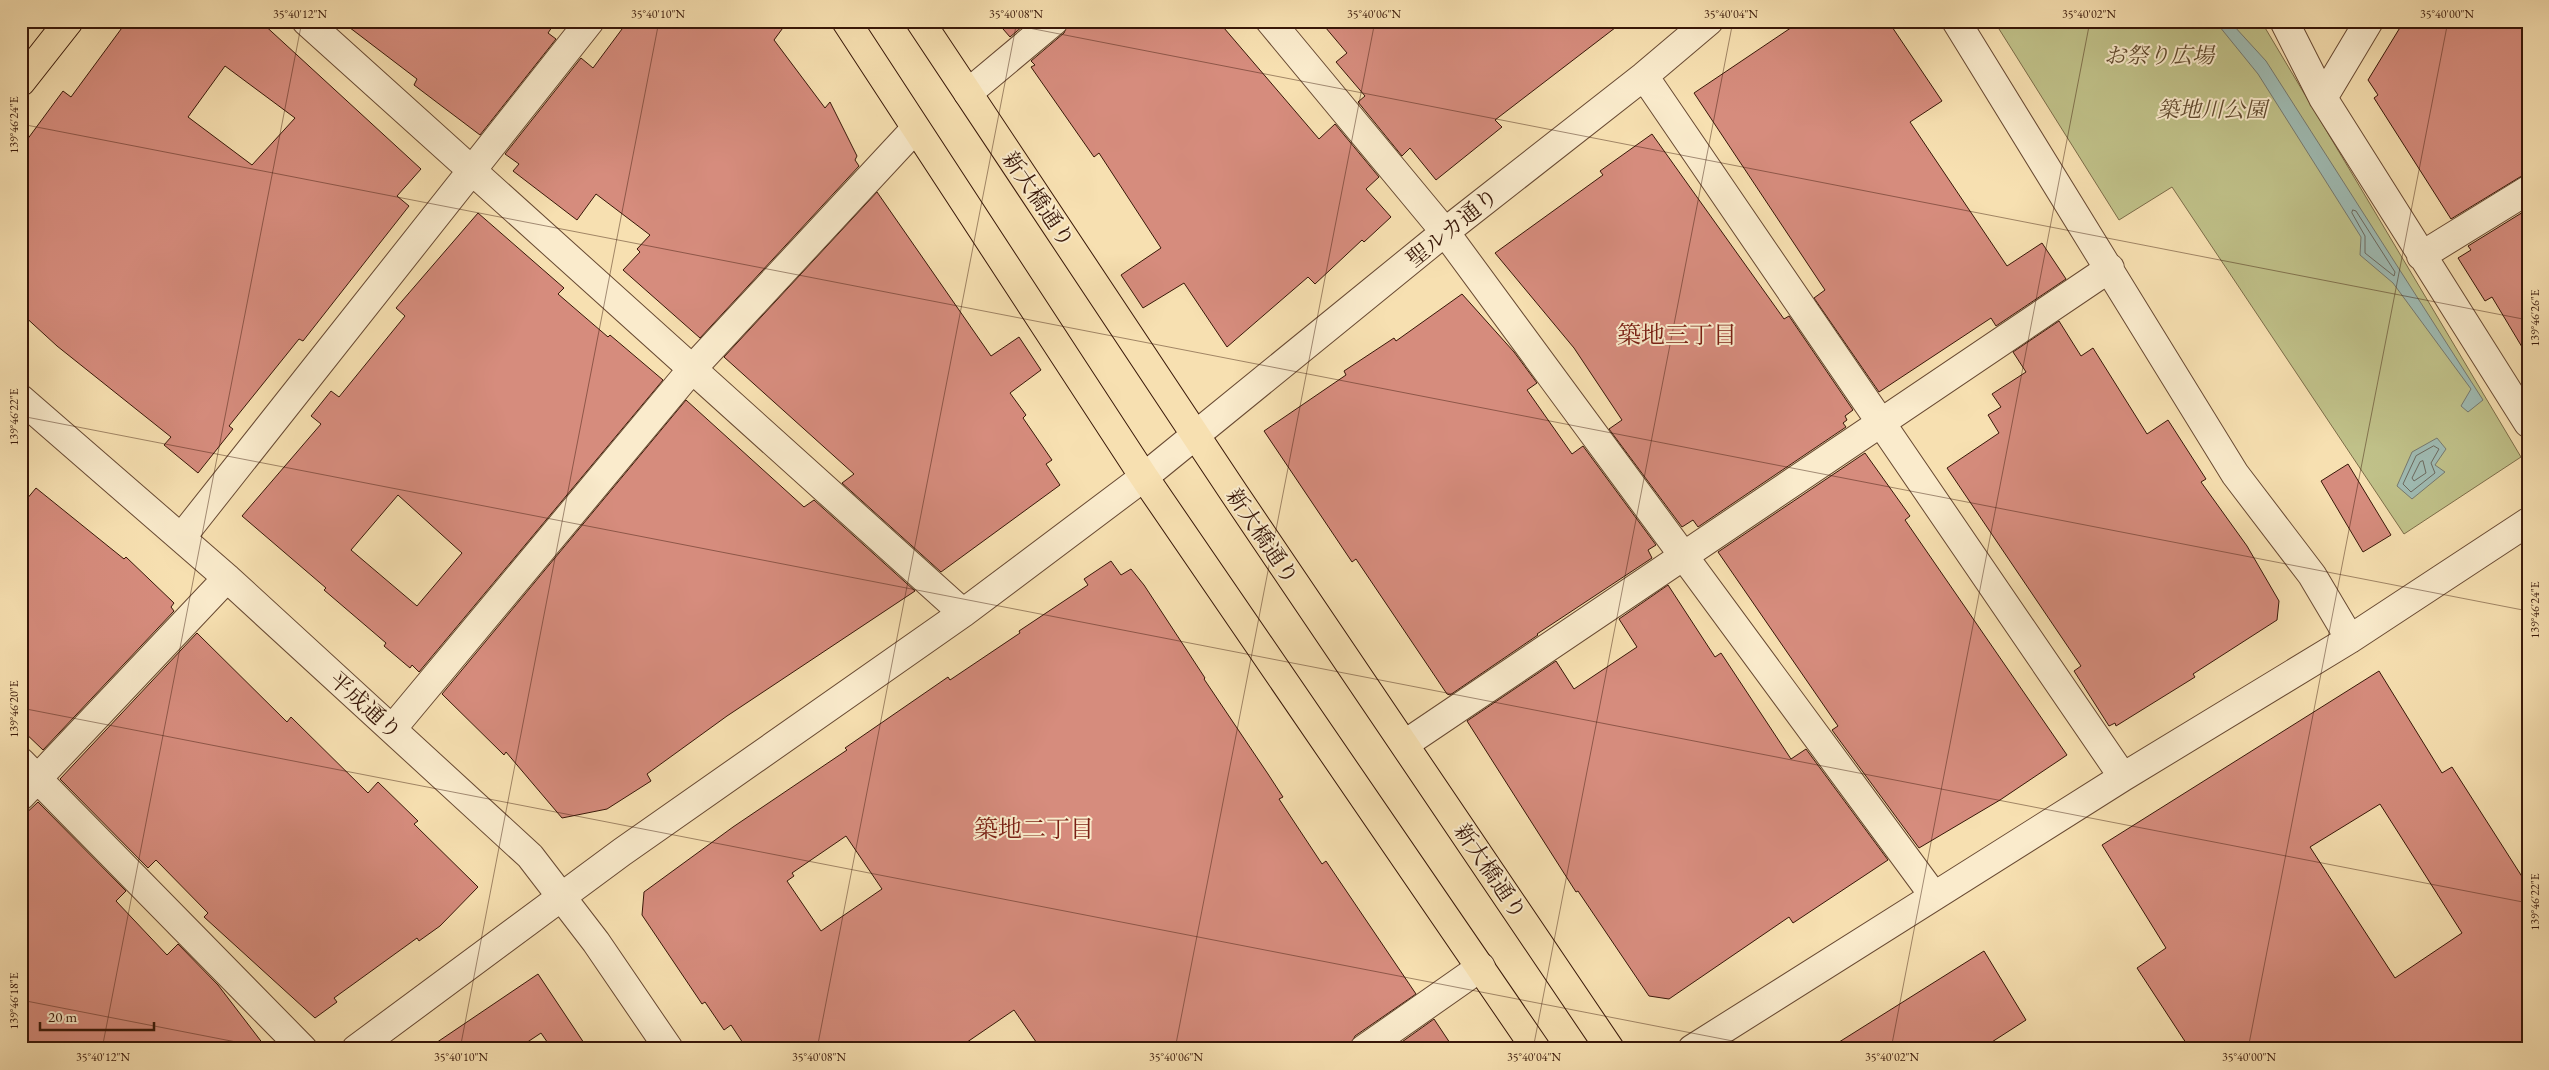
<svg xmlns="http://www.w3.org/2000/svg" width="2549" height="1070" font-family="'EB Garamond','Noto Serif JP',serif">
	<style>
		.green { fill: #c0c189; stroke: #7c6c48 }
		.water { fill: #9fbbb3; stroke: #76796f }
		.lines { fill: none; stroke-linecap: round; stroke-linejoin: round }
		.shore { stroke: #6c695e; stroke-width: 1 }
		.building { fill: #d68c7d; stroke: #381708; fill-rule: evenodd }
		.minor-casing { stroke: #684932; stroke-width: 30 }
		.major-casing { stroke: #381708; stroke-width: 30 }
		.minor { stroke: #faebcc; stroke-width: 28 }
		.major { stroke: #f7e0b1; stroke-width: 28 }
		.ticks { fill: none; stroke: #381708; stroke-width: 1; stroke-opacity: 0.45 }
		.labels { text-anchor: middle; stroke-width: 4; stroke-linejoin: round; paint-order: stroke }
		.park-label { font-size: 22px; font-style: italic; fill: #614a2f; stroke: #faebcc }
		.street-label { font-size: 22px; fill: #381708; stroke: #faebcc }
		.neighbourhood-label { font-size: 24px; fill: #7a1f14; stroke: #faebcc }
		.neatline { fill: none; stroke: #381708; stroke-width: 2 }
		.ticks-label { font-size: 12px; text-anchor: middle; fill: #381708 }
	</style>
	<rect width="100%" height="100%" fill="#f7e0b1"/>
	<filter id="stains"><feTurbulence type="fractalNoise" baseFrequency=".004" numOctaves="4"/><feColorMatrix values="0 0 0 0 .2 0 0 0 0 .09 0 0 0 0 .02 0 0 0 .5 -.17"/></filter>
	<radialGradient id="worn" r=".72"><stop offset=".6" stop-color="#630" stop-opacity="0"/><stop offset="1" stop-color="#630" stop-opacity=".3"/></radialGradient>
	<path class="green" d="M 1994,21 L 2261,21 L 2521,457 L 2404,534 L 2172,187 L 2119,220 Z"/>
	<path class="water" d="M 2215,21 L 2232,21 L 2234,26 L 2266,61 L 2483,400 L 2468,412 L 2461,406 L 2471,389 L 2393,283 L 2360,255 L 2361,237 L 2258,74 Z
		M 2437,438 L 2446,449 L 2435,465 L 2445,472 L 2412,499 L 2397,486 L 2412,452 Z"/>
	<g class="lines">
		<path class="shore" d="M 2353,210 L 2356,211 L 2395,272 L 2394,276 L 2365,253 L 2365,236 L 2352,213 Z
			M 2434,446 L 2439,449 L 2431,463 L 2435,473 L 2411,492 L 2403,484 L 2416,456 Z
			M 2423,461 L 2426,473 L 2414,481 L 2412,478 L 2420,462 Z"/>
	</g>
	<path class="building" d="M 127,21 L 260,21 L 421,169 L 397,196 L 409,206 L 303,341 L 299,339 L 229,426 L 233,429 L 198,473 L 164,445 L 171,437 L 57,346 L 21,313 L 21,148 L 63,91 L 71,97 ZM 225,66 L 295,118 L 252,165 L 188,117 Z
		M 341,21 L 556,21 L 548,33 L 556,39 L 480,135 L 414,85 L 417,79 Z
		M 628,21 L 788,21 L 774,40 L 825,108 L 830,102 L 857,156 L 855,160 L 859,166 L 700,338 L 623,270 L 640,252 L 637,249 L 650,235 L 596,194 L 577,220 L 513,171 L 519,164 L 505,154 L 581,58 L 593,68 Z
		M 996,21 L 1029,21 L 1010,37 Z
		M 1069,21 L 1218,21 L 1319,139 L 1335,124 L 1379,177 L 1366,189 L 1391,217 L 1364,242 L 1362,240 L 1315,284 L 1308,277 L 1227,347 L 1184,283 L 1143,308 L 1121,275 L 1161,248 L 1099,153 L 1094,157 L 1031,67 L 1035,65 L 1031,61 L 1064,33 Z
		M 1320,21 L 1624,21 L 1495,120 L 1502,127 L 1436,180 L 1410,148 L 1402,156 L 1358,102 L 1365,96 L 1336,62 L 1347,53 Z
		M 1801,21 L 1888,21 L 1942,101 L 1910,122 L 2007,266 L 2042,243 L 2066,279 L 1996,326 L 1991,318 L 1879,392 L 1814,298 L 1825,290 L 1694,93 Z
		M 2404,21 L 2528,21 L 2528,174 L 2520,177 L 2451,219 L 2374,98 L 2378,95 L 2368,80 Z
		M 1652,134 L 1784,319 L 1789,316 L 1853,410 L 1845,416 L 1847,420 L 1843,423 L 1846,427 L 1698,527 L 1693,520 L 1682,527 L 1609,429 L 1622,420 L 1574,348 L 1495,253 L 1603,175 L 1600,171 Z
		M 877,192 L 991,356 L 1019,337 L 1041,370 L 1010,393 L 1026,415 L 1023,418 L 1052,460 L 1046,464 L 1060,485 L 941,572 L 842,483 L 854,474 L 724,357 Z
		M 2528,209 L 2528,357 L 2492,297 L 2485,301 L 2458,258 L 2471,250 L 2468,246 Z
		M 478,213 L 564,288 L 558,294 L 608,337 L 610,335 L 663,380 L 419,672 L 412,665 L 410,668 L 384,646 L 386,643 L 324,590 L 326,588 L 242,516 L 321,424 L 311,416 L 331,391 L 339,397 L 405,316 L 396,308 ZM 398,495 L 462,553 L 417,606 L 351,550 Z
		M 1462,294 L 1514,352 L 1537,383 L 1527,390 L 1572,454 L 1583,446 L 1656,545 L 1648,550 L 1652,558 L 1537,634 L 1538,635 L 1450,695 L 1447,694 L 1356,559 L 1352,562 L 1264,431 L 1346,375 L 1344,371 L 1394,338 L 1396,341 Z
		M 2059,321 L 2081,356 L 2093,348 L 2147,434 L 2168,420 L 2206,479 L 2201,482 L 2247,546 L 2279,601 L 2277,620 L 2193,674 L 2195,677 L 2116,726 L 2115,723 L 2109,726 L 2074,671 L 2081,666 L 1947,468 L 1999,433 L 1988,415 L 2001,407 L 1992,394 L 2026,372 L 2013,352 Z
		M 686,400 L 804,507 L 814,500 L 915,591 L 727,716 L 647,774 L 651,781 L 607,809 L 562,818 L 506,752 L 504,755 L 442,694 Z
		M 1865,453 L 1910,516 L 1905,520 L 2067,755 L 2000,800 L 1919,848 L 1832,730 L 1838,726 L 1718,552 Z
		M 2348,464 L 2391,535 L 2363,552 L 2321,481 Z
		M 36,488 L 124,559 L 126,557 L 174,603 L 171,607 L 174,611 L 43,750 L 21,729 L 21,506 Z
		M 1111,561 L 1121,575 L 1131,569 L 1144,585 L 1205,678 L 1204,679 L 1268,774 L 1283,797 L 1279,799 L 1322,864 L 1326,861 L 1416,994 L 1355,1036 L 1349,1049 L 1041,1049 L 1014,1010 L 957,1049 L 747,1049 L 731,1025 L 724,1030 L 705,1002 L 702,1004 L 642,915 L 644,892 L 733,827 L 847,750 L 845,748 L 948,677 L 950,680 L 1020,633 L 1019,631 L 1088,585 L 1084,579 ZM 846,836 L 882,889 L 821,931 L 787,881 L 794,876 L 792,873 Z
		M 1668,585 L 1715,657 L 1721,653 L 1791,759 L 1806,749 L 1888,860 L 1793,923 L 1789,917 L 1669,999 L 1649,996 L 1578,891 L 1576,892 L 1467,721 L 1556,661 L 1574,689 L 1637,647 L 1619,619 Z
		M 197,633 L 287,722 L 291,717 L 368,793 L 378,782 L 418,821 L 414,824 L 478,887 L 440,926 L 419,941 L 417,938 L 334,998 L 337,1002 L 315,1018 L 204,917 L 208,913 L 156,860 L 148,868 L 60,779 Z
		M 2379,671 L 2442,773 L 2452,767 L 2528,886 L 2528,1049 L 2190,1049 L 2137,968 L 2166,948 L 2102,845 ZM 2380,804 L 2462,933 L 2395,978 L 2310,847 Z
		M 38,802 L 126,891 L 116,901 L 167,955 L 178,944 L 218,985 L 267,1049 L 21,1049 L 21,818 Z
		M 1984,951 L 2026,1020 L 1981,1049 L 1828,1049 Z
		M 538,974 L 588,1049 L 552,1049 L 541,1033 L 517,1049 L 427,1049 Z
		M 1434,1019 L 1454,1049 L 1392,1049 Z"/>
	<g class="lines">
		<defs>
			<path id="minor" d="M 306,21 L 963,613
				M 1270,21 L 1445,232 L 1934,896
				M 1956,21 L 2235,474 L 2312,575 L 2350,639
				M 2284,21 L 2323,98 L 2528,423
				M 1644,76 L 2123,777
				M 968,93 L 1054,21
				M 2323,98 L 2369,21
				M 2421,256 L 2528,190
				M 21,399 L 227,578 L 530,856 L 596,942 L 669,1049
				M 181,538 L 590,21
				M 392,729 L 692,369 L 915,129
				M 1405,744 L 2110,268
				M 21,762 L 303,1049
				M 21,796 L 227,578
				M 356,1049 L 622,852 L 963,613 L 1144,477 L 1445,232 L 1644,76 L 1709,21
				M 1364,1049 L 1481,967
				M 1692,1049 L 2123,777 L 2350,639 L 2528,522"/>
			<path id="major" d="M 846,21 L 1144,477 L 1536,1049
				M 920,21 L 1234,493 L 1610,1049
				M 21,82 L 69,21"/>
		</defs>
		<use href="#minor" class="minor-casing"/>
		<use href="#major" class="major-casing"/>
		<use href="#minor" class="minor"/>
		<use href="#major" class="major"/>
	</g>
	<path class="ticks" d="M 993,21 L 2528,320M 2495,21 L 2528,28M 21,124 L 2528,611M 21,416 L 2528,903M 21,708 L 1774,1049M 21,1000 L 272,1049M 102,1049 L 302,21M 460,1049 L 659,21M 817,1049 L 1017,21M 1175,1049 L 1375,21M 1533,1049 L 1733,21M 1891,1049 L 2090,21M 2248,1049 L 2448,21"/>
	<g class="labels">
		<g class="park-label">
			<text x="2159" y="63">お祭り広場</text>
			<text x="2212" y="117">築地川公園</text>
		</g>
		<g class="street-label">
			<text transform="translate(1039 199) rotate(56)" y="8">新大橋通り</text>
			<text transform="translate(1452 227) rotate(-39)" y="8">聖ルカ通り</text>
			<text transform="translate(1263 536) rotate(56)" y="8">新大橋通り</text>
			<text transform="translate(366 705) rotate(42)" y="8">平成通り</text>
			<text transform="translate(1491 871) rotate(56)" y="8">新大橋通り</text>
		</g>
		<g class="neighbourhood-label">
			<text x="1677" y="343">築地三丁目</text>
			<text x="1034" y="837">築地二丁目</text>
		</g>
	</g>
	<rect width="2549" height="1070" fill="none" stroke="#f7e0b1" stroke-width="55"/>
	<path d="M40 1022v8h114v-8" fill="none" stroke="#381708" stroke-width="2.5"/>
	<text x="48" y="1022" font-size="15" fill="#381708" stroke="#faebcc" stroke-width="4" paint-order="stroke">20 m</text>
	<rect x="28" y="28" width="2494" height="1014" class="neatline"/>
	<g class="ticks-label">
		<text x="300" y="18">35°40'12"N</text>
		<text x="658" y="18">35°40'10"N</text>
		<text x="1016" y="18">35°40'08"N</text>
		<text x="1374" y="18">35°40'06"N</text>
		<text x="1731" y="18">35°40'04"N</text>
		<text x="2089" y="18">35°40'02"N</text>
		<text x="2447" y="18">35°40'00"N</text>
		<text transform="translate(14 125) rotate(-90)" y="4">139°46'24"E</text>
		<text transform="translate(2535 318) rotate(-90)" y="4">139°46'26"E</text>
		<text transform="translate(14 417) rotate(-90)" y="4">139°46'22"E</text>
		<text transform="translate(2535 610) rotate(-90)" y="4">139°46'24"E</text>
		<text transform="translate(14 709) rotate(-90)" y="4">139°46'20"E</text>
		<text transform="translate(2535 902) rotate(-90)" y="4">139°46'22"E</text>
		<text transform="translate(14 1001) rotate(-90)" y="4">139°46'18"E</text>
		<text x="103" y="1061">35°40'12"N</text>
		<text x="461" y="1061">35°40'10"N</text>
		<text x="819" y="1061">35°40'08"N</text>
		<text x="1176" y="1061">35°40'06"N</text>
		<text x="1534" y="1061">35°40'04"N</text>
		<text x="1892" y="1061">35°40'02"N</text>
		<text x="2249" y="1061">35°40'00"N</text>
	</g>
	<rect width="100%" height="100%" filter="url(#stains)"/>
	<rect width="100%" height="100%" fill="url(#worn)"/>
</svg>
